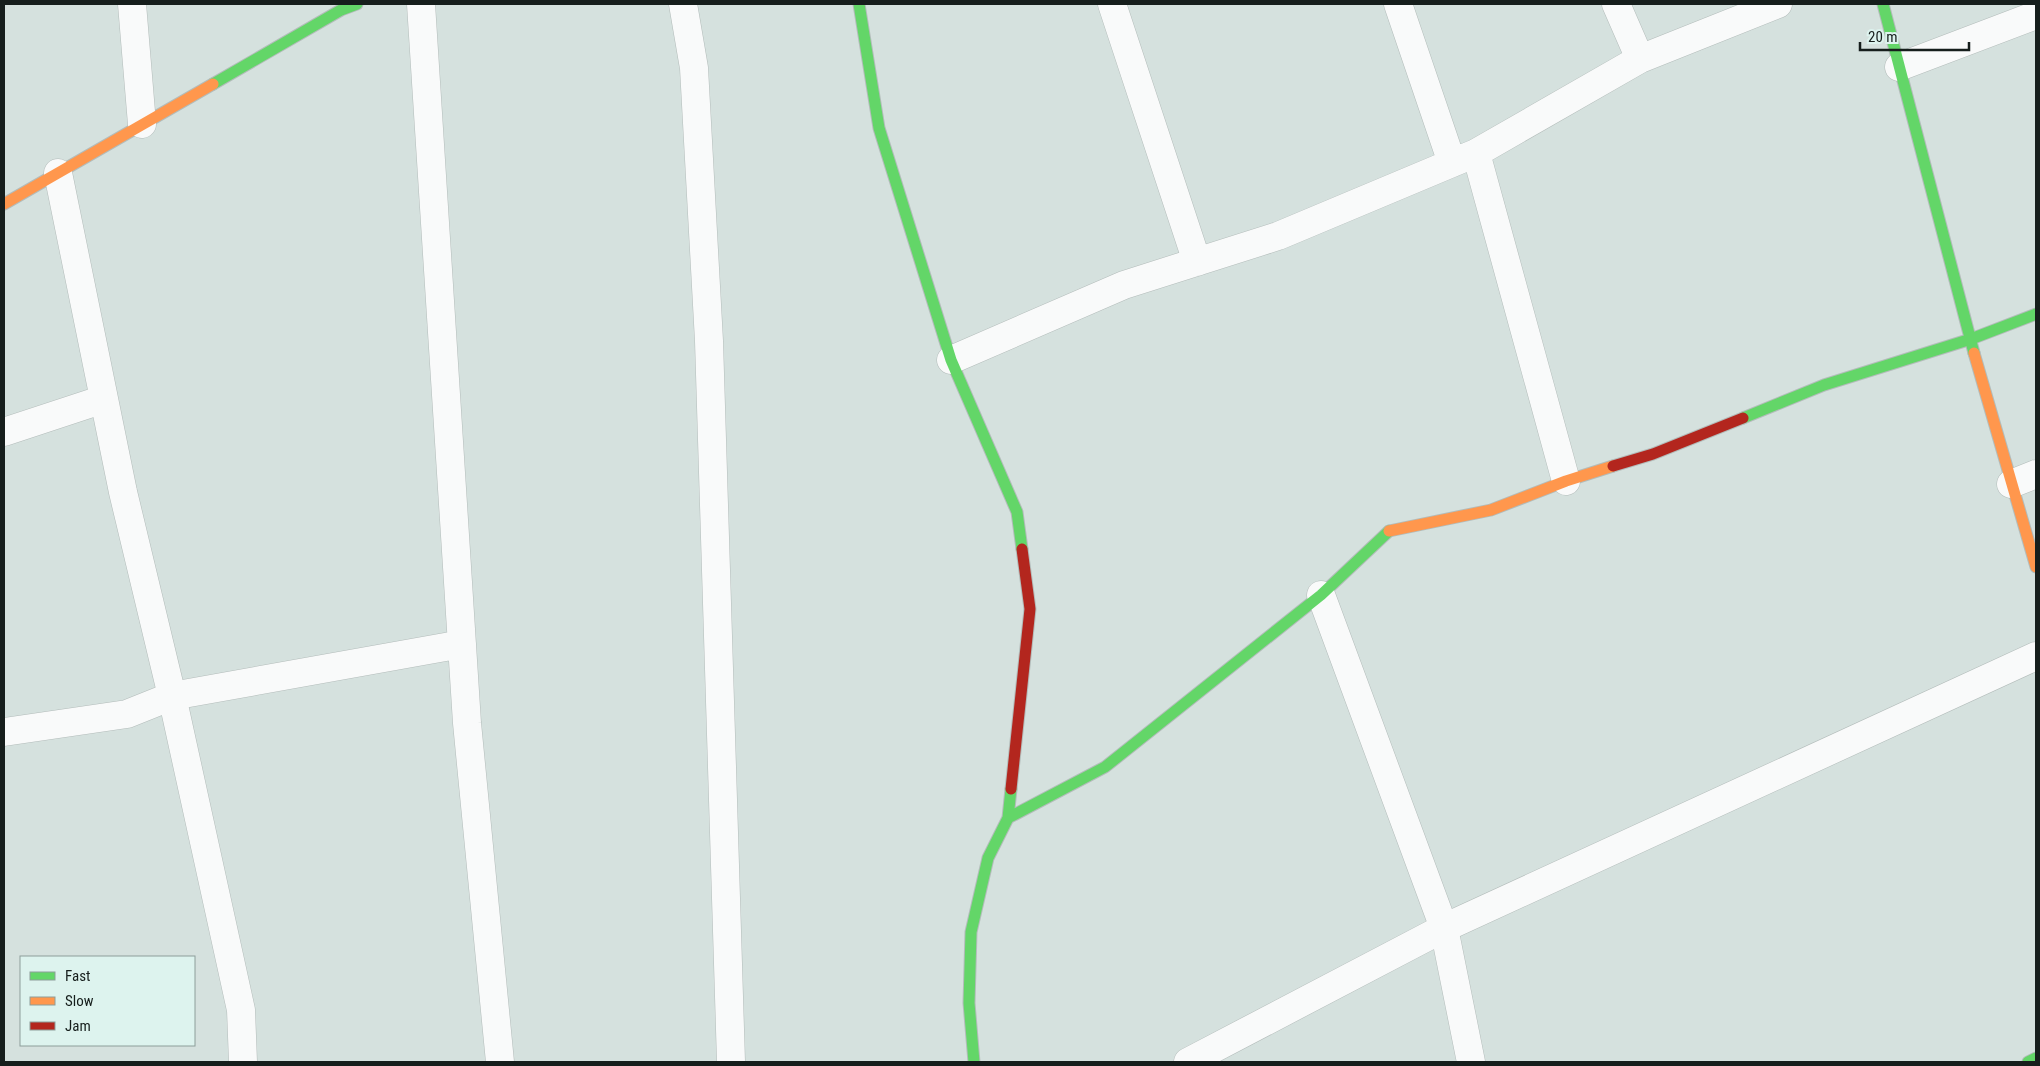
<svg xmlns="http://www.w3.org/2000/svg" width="2040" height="1066" font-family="'Roboto Condensed',sans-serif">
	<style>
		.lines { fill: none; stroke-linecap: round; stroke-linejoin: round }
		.street-casing { stroke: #b3bcba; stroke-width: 29 }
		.fast-casing { stroke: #b3bcba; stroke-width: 13 }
		.slow-casing { stroke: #b3bcba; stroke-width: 13 }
		.jam-casing { stroke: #b3bcba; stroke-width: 13 }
		.street { stroke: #f9fafa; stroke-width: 28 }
		.fast { stroke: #63d668; stroke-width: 11 }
		.slow { stroke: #ff974d; stroke-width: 11 }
		.jam { stroke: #b3261e; stroke-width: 11 }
	</style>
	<rect width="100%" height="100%" fill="#d5e1de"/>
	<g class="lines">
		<defs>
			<path id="street" d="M 132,4 L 142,124
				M 421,4 L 467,723 L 500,1062
				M 683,4 L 694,68 L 709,341 L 731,1062
				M 1112,4 L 1197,262
				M 1398,4 L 1452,163
				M 1616,4 L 1640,59
				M 1899,67 L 2036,15
				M 1476,153 L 1566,481
				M 58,173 L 123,492 L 172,696 L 241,1010 L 243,1062
				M 951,360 L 1124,285 L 1278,236 L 1476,153 L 1640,59 L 1778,4
				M 4,432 L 104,399
				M 2011,484 L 2036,474
				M 1321,595 L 1444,928 L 1471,1062
				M 4,732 L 127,714 L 172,696 L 462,644
				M 1188,1062 L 1444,928 L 2036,656"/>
			<path id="fast" d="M 859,4 L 879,128 L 951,360 L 1017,512 L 1022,549
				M 1883,4 L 1974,353
				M 213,84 L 341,10 L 357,4
				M 1743,418 L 1824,385 L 1971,339 L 2036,314
				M 1008,818 L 1105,767 L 1321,595 L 1389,531
				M 974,1062 L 969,1003 L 971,932 L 988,858 L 1008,818 L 1011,789
				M 2028,1062 L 2036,1058"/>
			<path id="slow" d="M 4,204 L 213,84
				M 1974,353 L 2036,567
				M 1389,531 L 1491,510 L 1566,481 L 1613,466"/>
			<path id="jam" d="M 1613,466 L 1653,454 L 1743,418
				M 1011,789 L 1030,609 L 1022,549"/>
		</defs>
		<use href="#street" class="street-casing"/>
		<use href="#fast" class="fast-casing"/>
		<use href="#slow" class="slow-casing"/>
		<use href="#jam" class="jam-casing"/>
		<use href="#street" class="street"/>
		<use href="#fast" class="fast"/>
		<use href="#slow" class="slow"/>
		<use href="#jam" class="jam"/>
	</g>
	<rect width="2040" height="1066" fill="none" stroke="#161e1c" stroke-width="10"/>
	<rect x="20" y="956" width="175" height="90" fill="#ddf3ee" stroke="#8d9e9a"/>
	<rect x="30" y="972" width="25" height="8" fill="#63d668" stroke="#8d9e9a"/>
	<text x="65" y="981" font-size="15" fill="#161e1c">Fast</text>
	<rect x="30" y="997" width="25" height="8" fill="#ff974d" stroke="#8d9e9a"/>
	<text x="65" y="1006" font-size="15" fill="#161e1c">Slow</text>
	<rect x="30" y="1022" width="25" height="8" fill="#b3261e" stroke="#8d9e9a"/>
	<text x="65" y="1031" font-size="15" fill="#161e1c">Jam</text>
	<path d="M1860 42v8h109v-8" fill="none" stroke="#161e1c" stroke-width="2.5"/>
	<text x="1868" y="42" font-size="15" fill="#161e1c" stroke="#ddf3ee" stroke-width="4" paint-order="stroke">20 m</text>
</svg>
